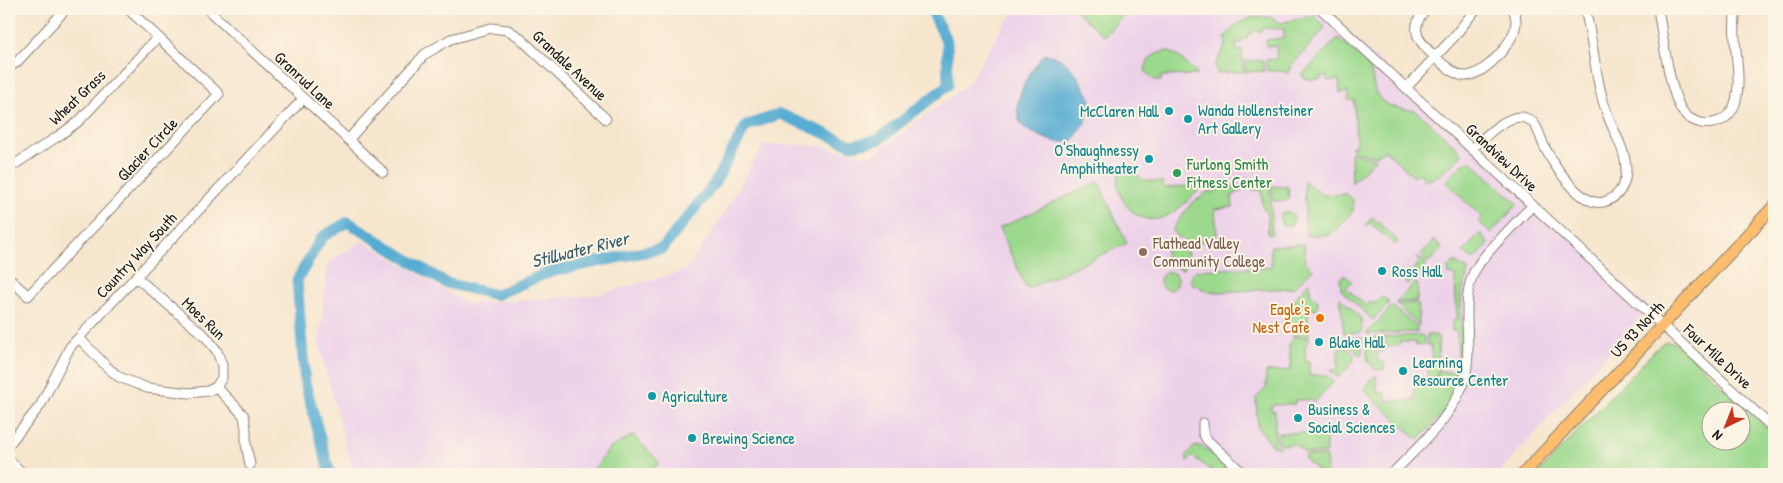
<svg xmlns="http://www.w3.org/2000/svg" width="1783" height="483" font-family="'Patrick Hand',sans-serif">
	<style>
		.built { fill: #edd1e9 }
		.green { fill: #9cd98d; stroke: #5c7a54; fill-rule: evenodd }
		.water { fill: #56acd2; stroke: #396477 }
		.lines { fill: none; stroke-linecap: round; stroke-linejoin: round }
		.river { stroke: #56acd2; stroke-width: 11 }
		.minor-casing { stroke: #8a8175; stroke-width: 11 }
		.major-casing { stroke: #8a8175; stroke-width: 13 }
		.minor { stroke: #fff; stroke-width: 9 }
		.major { stroke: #fcbd6e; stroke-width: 11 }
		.culture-dot { fill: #0f9aa8; stroke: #fcf5e5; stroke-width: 2 }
		.leisure-dot { fill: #2e9e5b; stroke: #fcf5e5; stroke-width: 2 }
		.education-dot { fill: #8d6e63; stroke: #fcf5e5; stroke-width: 2 }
		.food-dot { fill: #e8710a; stroke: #fcf5e5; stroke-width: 2 }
		.labels { text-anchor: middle; stroke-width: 4; stroke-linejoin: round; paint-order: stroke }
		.street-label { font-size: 16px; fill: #1c1c1c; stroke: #fcf5e5 }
		.culture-label { font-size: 16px; fill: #0d838f; stroke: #fcf5e5; text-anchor: start }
		.leisure-label { font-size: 16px; fill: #27864d; stroke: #fcf5e5; text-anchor: start }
		.education-label { font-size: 16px; fill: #785e54; stroke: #fcf5e5; text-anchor: start }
		.food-label { font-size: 16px; fill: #c56008; stroke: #fcf5e5; text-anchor: end }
		.water-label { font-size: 18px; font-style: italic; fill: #365d6e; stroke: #fcf5e5 }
	</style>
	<rect width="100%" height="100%" fill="#fcf5e5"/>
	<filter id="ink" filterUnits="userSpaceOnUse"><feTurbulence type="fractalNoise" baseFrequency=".02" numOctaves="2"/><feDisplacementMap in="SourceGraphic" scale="10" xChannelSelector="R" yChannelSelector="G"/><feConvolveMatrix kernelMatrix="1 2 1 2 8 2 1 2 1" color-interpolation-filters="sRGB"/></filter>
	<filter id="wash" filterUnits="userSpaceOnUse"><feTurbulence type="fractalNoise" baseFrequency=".0096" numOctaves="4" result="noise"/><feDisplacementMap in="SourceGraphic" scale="20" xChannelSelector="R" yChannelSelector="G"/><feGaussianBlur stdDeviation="1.12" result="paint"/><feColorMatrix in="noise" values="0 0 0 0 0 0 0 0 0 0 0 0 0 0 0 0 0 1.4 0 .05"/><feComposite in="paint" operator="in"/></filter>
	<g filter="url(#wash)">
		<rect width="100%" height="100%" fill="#f7e6ce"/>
		<path class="built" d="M 1018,9 L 1323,9 L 1649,308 L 1498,474 L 353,474 L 319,344 L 328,262 L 363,241 L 467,304 L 596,295 L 685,271 L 720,220 L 763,145 L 813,145 L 872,156 L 968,84 L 1004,24 Z"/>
		<path class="green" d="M 1074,9 L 1124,9 L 1127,11 L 1104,36 Z
			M 1314,15 L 1325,26 L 1324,29 L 1292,65 L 1288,73 L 1282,71 L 1267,71 L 1266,60 L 1277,59 L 1276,46 L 1266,46 L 1266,40 L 1284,38 L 1284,29 L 1262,28 L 1262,31 L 1252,31 L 1252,34 L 1247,35 L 1247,39 L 1242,39 L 1242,43 L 1236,43 L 1237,51 L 1242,50 L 1244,72 L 1217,73 L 1215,65 L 1226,45 L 1225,37 L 1236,25 L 1250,18 L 1269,17 L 1281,23 Z
			M 1338,38 C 1347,47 1363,56 1369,68 C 1376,81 1370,92 1385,103 C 1395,111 1408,107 1419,113 L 1461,152 L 1462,154 L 1452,166 L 1451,165 C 1443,173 1435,179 1423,181 L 1423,176 L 1418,173 L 1413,176 L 1385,150 L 1374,156 L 1352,151 L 1352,146 L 1355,146 L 1356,142 L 1354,100 L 1348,100 L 1348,92 L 1340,93 L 1339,80 L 1327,81 L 1327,76 L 1321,76 L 1321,79 L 1311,80 L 1302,77 L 1303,74 Z
			M 1167,51 L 1175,54 L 1196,72 L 1197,75 L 1161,76 L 1161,81 L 1155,81 L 1145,71 C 1147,57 1155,53 1167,51 Z
			M 1263,60 L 1264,71 L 1246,72 L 1245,61 Z
			M 1351,153 L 1375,159 L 1352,183 Z
			M 1470,161 L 1518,204 L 1491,233 L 1478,221 L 1482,217 L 1445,182 L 1462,165 Z
			M 1126,164 L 1143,180 L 1163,182 L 1163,188 L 1204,185 C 1190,198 1177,214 1158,219 C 1131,225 1104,184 1126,164 Z
			M 1304,181 L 1322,195 L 1347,194 L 1353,200 L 1353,211 L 1330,235 L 1306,235 Z
			M 1098,182 L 1127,243 L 1027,289 L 999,228 Z
			M 1262,184 L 1270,185 L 1272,234 L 1268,234 L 1267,210 L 1263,209 L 1261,190 L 1253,190 L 1252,185 Z
			M 1231,186 L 1241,186 L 1242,190 L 1232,196 L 1233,207 L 1215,209 L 1217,238 C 1200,243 1185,247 1173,231 L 1174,227 L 1191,204 L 1210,190 L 1212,193 L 1220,188 Z
			M 1272,186 L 1288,187 L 1289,199 L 1286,201 L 1273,201 Z
			M1280 219a7 7 0 1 1 14 0a7 7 0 1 1-14 0Z
			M 1372,217 L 1398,241 L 1395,245 L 1370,223 L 1365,226 Z
			M 1479,234 L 1481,234 L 1489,244 L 1474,259 L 1463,252 Z
			M 1434,240 L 1441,247 L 1441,249 L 1429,262 L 1427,262 L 1421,254 Z
			M 1170,241 L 1177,244 L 1188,253 L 1183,262 L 1184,267 L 1182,270 C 1177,266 1169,267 1165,262 L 1166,250 Z
			M 1304,244 L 1305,261 L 1313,269 L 1293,288 L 1218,292 L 1207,291 L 1191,283 L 1191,275 L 1196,270 L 1271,267 L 1271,246 Z
			M 1418,257 L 1426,263 L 1426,266 L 1408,285 L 1401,278 L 1407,271 L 1410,273 L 1420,262 L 1416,258 Z
			M 1454,262 L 1468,270 L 1468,272 L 1461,296 L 1461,362 L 1460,364 L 1455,365 L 1453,362 L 1458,356 L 1457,331 L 1452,331 L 1452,321 L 1457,321 L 1455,275 L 1449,275 L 1448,267 Z
			M1160 281a9 9 0 1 1 18 0a9 9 0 1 1-18 0Z
			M 1343,276 L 1346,276 L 1352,282 L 1346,288 L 1366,306 L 1371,302 L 1374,304 L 1381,297 L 1388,301 L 1388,304 L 1373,320 L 1341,290 L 1340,279 Z
			M 1310,281 L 1310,293 L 1318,300 L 1317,309 L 1308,310 L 1309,337 L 1293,334 C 1293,330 1291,327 1290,323 C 1287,306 1299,293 1310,281 Z
			M 1416,283 L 1418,285 L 1417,301 L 1396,302 L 1414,284 Z
			M 1340,298 L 1361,318 L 1362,331 L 1360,333 L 1344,333 Z
			M 1417,303 L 1418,305 L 1419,326 L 1396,304 Z
			M 1392,306 L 1417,327 L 1417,332 L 1366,334 Z
			M 1422,335 L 1424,337 L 1424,345 L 1416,346 L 1416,342 L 1400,342 L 1399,346 L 1384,346 L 1384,351 L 1377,352 L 1378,362 L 1384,362 L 1384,369 L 1376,370 L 1368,361 L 1366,338 Z
			M 1427,335 L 1436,335 L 1438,337 L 1439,372 L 1434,378 L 1428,378 L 1428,369 L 1432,368 L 1431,345 L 1427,345 Z
			M 1293,336 L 1310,339 L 1305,346 L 1305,361 L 1309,361 L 1309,375 L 1326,375 L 1333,382 L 1315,402 L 1312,400 L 1295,400 L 1295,404 L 1274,405 L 1271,407 L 1271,411 L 1275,411 L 1275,443 L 1280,447 L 1272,446 L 1258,427 L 1256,398 L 1266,388 L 1266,372 L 1291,370 L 1289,344 Z
			M 1336,338 L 1362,338 L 1362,353 L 1360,355 L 1345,342 L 1337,342 Z
			M 1666,341 L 1673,342 L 1679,345 L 1774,435 L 1774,474 L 1537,474 L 1660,345 ZM 1710,410 L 1740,410 L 1740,440 L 1710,440 Z
			M 1346,347 L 1354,354 L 1353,362 L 1338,378 L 1330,370 L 1338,370 L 1338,349 Z
			M 1441,372 L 1459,372 C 1459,399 1435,422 1418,440 L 1364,390 L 1364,388 L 1376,375 L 1377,393 L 1386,393 L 1386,401 L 1414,400 L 1414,380 L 1434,379 Z
			M 1321,428 L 1326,428 L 1326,453 L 1306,454 L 1294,444 L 1282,445 L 1278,442 L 1278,433 L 1321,433 Z
			M 633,435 L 659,462 L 650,474 L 596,474 L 593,471 L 609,449 Z
			M 1200,446 L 1206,449 L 1234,474 L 1217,474 L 1210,468 L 1208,469 L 1193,456 L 1187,462 L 1186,455 L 1194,447 Z
			M 1305,456 L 1326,456 L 1327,474 L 1321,474 L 1304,458 Z"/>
		<path class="water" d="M 1045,54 C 1070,57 1080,80 1091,100 L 1086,122 L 1072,141 C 1055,143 1053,142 1038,135 C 1035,133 1030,132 1027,130 C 1003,112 1030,69 1045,54 Z"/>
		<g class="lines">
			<path class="river" d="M 330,474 L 305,383 L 297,280 L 322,237 L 348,222 L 446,283 L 496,295 L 549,272 L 663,248 L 714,184 L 746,126 L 780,114 L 852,145 L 878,140 L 948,85 L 947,42 L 931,9"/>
		</g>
	</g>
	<g filter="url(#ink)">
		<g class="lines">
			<defs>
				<path id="minor" d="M 207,9 L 383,172
					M 1321,9 L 1774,429
					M 1426,9 C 1420,16 1415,23 1417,33 C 1419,45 1453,76 1464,76 C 1483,77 1512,44 1515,28 C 1517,21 1516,15 1513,9
					M 1658,9 C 1662,31 1670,96 1683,112 C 1690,121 1702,125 1713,123 C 1724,121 1731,114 1735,104 C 1744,75 1730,40 1736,9
					M 9,67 L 17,62 L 66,9
					M 1406,88 L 1453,38 L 1476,9
					M 348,140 L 425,54 L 451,39 L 491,28 L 508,30 L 519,37 L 606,119
					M 1472,149 C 1484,138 1504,116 1522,117 C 1527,118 1532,121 1535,125 C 1539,131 1541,139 1544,146 C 1553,164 1581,208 1604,202 C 1613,199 1620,193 1623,185 C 1633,161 1616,138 1608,116 C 1595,82 1594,44 1585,9
					M 9,168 L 60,135 L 79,121 L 158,37
					M 9,278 L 28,296 L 219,94 L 128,9
					M 79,338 L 107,367 L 119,377 L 147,388 L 189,393 L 208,391 L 216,387 L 222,378 L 222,365 L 217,351 L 206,337 L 136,277
					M 216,387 L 236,407 L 244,416 L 246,429 L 246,444 L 250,465
					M 1203,423 L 1203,433 L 1207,440 L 1244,474
					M 9,444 L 40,406 L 70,347 L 303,99
					M 9,460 L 23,474
					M 1392,474 C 1418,446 1455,416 1465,377 C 1470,358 1467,336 1467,316 C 1466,274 1476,265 1503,236 C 1513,226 1522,215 1533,206"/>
				<path id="major" d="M 1523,474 L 1774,206"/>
			</defs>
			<use href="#minor" class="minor-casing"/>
			<use href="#major" class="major-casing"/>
			<use href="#minor" class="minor"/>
			<use href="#major" class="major"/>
		</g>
	</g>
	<g class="culture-dot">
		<circle cx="1169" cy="111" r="5"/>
		<circle cx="1188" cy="119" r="5"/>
		<circle cx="1149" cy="159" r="5"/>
		<circle cx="1382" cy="271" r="5"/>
		<circle cx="1319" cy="342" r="5"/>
		<circle cx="1403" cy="371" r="5"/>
		<circle cx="652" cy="396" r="5"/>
		<circle cx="1298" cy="418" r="5"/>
		<circle cx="692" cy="438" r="5"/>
	</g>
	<circle class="leisure-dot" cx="1177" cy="173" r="5"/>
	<circle class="education-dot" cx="1143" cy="252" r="5"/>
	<circle class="food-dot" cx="1320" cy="318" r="5"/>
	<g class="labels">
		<g class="street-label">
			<text transform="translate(570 65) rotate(43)" y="6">Grandale Avenue</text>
			<text transform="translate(305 80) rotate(43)" y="6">Granrud Lane</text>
			<text transform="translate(77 97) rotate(-44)" y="6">Wheat Grass</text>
			<text transform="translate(147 149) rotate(-47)" y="6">Glacier Circle</text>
			<text transform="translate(1502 157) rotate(43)" y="6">Grandview Drive</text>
			<text transform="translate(136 255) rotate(-47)" y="6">Country Way South</text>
			<text transform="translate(204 318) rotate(44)" y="6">Moes Run</text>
			<text transform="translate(1637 329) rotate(-47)" y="6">US 93 North</text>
			<text transform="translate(1718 356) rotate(43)" y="6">Four Mile Drive</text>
		</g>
		<g class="culture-label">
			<text x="1198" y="116">Wanda Hollensteiner<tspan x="1198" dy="18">Art Gallery</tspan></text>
			<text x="1159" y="117" text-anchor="end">McClaren Hall</text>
			<text x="1139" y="156" text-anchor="end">O'Shaughnessy<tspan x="1139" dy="18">Amphitheater</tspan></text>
			<text x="1392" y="277">Ross Hall</text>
			<text x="1329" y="348">Blake Hall</text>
			<text x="1413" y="368">Learning<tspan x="1413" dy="18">Resource Center</tspan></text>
			<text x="662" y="402">Agriculture</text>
			<text x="1308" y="415">Business &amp;<tspan x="1308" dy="18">Social Sciences</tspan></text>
			<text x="702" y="444">Brewing Science</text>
		</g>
		<g class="leisure-label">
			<text x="1187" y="170">Furlong Smith<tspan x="1187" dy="18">Fitness Center</tspan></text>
		</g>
		<g class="education-label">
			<text x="1153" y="249">Flathead Valley<tspan x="1153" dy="18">Community College</tspan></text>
		</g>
		<g class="food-label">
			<text x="1310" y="315">Eagle's<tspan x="1310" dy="18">Nest Cafe</tspan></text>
		</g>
		<g class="water-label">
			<text transform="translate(580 250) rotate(-14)" y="6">Stillwater River</text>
		</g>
	</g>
	<rect width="1783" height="483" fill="none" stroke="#fcf5e5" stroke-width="30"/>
	<g transform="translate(1726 426) rotate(223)"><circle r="24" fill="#fcf5e5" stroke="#a29e95"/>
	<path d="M0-4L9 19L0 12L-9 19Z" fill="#c8321e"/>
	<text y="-8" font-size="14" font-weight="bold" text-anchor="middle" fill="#1c1c1c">N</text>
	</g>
</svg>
